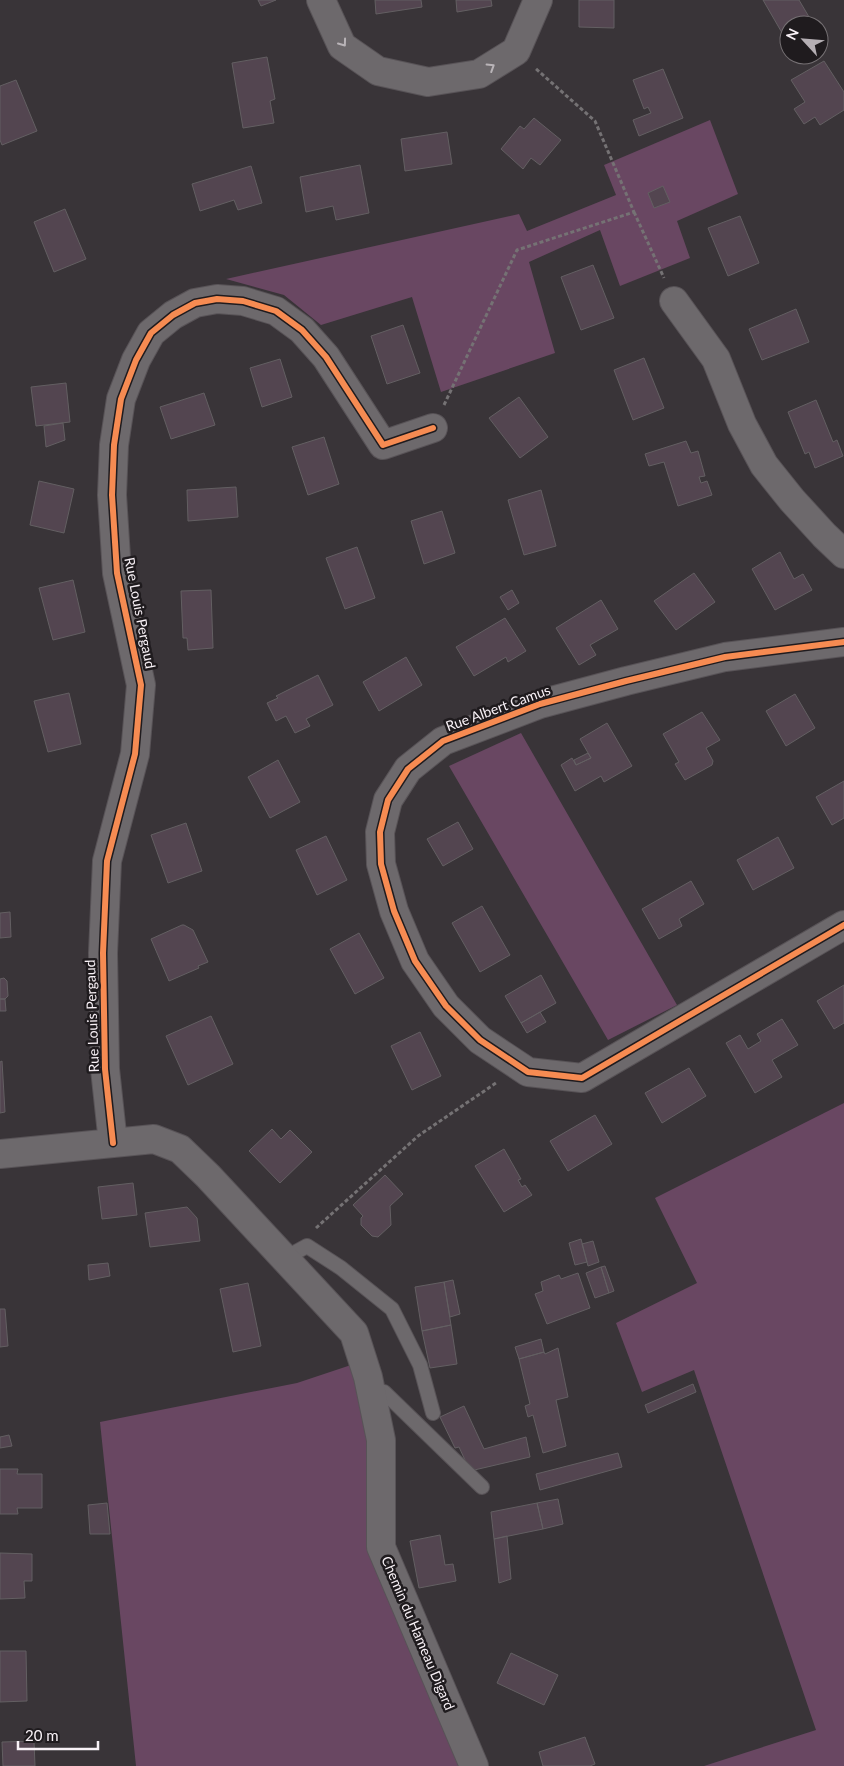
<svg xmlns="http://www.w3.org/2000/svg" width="844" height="1766" font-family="Lato,sans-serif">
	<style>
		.green { fill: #694762 }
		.building { fill: #534550; stroke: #635f62 }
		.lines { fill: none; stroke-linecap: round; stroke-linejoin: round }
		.lane-casing { stroke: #585357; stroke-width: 16 }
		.street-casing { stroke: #585357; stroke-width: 30 }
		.path { stroke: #757274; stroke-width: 3; stroke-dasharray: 4 2.5; stroke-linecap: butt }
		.lane { stroke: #6d696c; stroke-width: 14 }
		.street { stroke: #6d696c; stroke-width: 28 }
		.cycleway-casing { stroke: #1f1b1e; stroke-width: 9 }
		.cycleway { stroke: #f68b52; stroke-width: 6 }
		.oneway { stroke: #b9b4b8 }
		.labels { text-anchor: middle; stroke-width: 5; stroke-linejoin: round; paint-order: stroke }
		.street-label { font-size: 14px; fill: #f8f1f6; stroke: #1f1b1e }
	</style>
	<rect width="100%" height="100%" fill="#393438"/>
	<path class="green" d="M 710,120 L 738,194 L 677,221 L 690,258 L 620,286 L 600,230 L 529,262 L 555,353 L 441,392 L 412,297 L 321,325 L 284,295 L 226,279 L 519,214 L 527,231 L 616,195 L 604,165 Z
		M 521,733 L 677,1005 L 608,1040 L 449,766 Z
		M 844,1103 L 844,1766 L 704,1766 L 816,1730 L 694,1370 L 642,1392 L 616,1323 L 697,1283 L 655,1198 Z
		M 363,1361 L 381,1547 L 474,1766 L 136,1766 L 100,1422 L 297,1383 Z"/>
	<path class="building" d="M 258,0 L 276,0 L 261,6 Z
		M 375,0 L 421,0 L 422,7 L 376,14 Z
		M 456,0 L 491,0 L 492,6 L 457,12 Z
		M 579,0 L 614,0 L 614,28 L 579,27 Z
		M 763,0 L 799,0 L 812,22 L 808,25 L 789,25 L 789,36 L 785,38 Z
		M 267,57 L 275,99 L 270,101 L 274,123 L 243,128 L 232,63 Z
		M 824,61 L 844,92 L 844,110 L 820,125 L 815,117 L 804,124 L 794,109 L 805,102 L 791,80 Z
		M 663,69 L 683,118 L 639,136 L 633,120 L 651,113 L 648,107 L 644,109 L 633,80 Z
		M 16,80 L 37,131 L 2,145 L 0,140 L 0,86 Z
		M 534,118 L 561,140 L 540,165 L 531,158 L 523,169 L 501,149 L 520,126 L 524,129 Z
		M 447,132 L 452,164 L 405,171 L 401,139 Z
		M 360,165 L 369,213 L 336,220 L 333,206 L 306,212 L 300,177 Z
		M 251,166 L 262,203 L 238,210 L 234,200 L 200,211 L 192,184 Z
		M 663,186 L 670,202 L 654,208 L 648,193 Z
		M 65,209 L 86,259 L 54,272 L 34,222 Z
		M 740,216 L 759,263 L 728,276 L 708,228 Z
		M 593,265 L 614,318 L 581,330 L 561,277 Z
		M 796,309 L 809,342 L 762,360 L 749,329 Z
		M 403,325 L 420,373 L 387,384 L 371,336 Z
		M 644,358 L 664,408 L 633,420 L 614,370 Z
		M 280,359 L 292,397 L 262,407 L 250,368 Z
		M 66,383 L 70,422 L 36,426 L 31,387 Z
		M 204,393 L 215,425 L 171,439 L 160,407 Z
		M 519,397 L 548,437 L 520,458 L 489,418 Z
		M 816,400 L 833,442 L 837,440 L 843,456 L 815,468 L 809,452 L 805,454 L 788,412 Z
		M 63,423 L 65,440 L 46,447 L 44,426 Z
		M 324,437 L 339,484 L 308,495 L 292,447 Z
		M 686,441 L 691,453 L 698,451 L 705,476 L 699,477 L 701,483 L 707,481 L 712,495 L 678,506 L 664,462 L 649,466 L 645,454 Z
		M 39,481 L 74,489 L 64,533 L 30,525 Z
		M 236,487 L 238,517 L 188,521 L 187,490 Z
		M 541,490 L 556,546 L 524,555 L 508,500 Z
		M 442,511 L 455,553 L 424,564 L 411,521 Z
		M 357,547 L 375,598 L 345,609 L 326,558 Z
		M 780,552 L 794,579 L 803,574 L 812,590 L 775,610 L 752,569 Z
		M 694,573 L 715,602 L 676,630 L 654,601 Z
		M 73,580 L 85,632 L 53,640 L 39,588 Z
		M 211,590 L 213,648 L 188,650 L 187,638 L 183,638 L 181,591 Z
		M 512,590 L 519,603 L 508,610 L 500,597 Z
		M 601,600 L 618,629 L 590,645 L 596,655 L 579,665 L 556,628 Z
		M 505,618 L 526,651 L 508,662 L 506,657 L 474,676 L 456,647 Z
		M 406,657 L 422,685 L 379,711 L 363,682 Z
		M 318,675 L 333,705 L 306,719 L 310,726 L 295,733 L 286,716 L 276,721 L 267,703 L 278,698 L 276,696 Z
		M 69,693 L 81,744 L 48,752 L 34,701 Z
		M 795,694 L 815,728 L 786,746 L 766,711 Z
		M 702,712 L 720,740 L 706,748 L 713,761 L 712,765 L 685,780 L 675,764 L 679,762 L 663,734 Z
		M 607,723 L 632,766 L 604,782 L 601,776 L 575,791 L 561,765 L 572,758 L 576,765 L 591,758 L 580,739 Z
		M 588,753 L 591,758 L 576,765 L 574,760 Z
		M 278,760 L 300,802 L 270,818 L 248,777 Z
		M 844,781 L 844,818 L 832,825 L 816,797 Z
		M 458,822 L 473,849 L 443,866 L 427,839 Z
		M 186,823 L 202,871 L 168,883 L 151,835 Z
		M 326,836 L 347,880 L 317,895 L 296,850 Z
		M 778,837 L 794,868 L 753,890 L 737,860 Z
		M 691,881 L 704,904 L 679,919 L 682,926 L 659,939 L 642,909 Z
		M 482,906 L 510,955 L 480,972 L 452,923 Z
		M 10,912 L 11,937 L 0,938 L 0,913 Z
		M 182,925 L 184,925 L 193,930 L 208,962 L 198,966 L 199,968 L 169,981 L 151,939 Z
		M 359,933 L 384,978 L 355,994 L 330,949 Z
		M 541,975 L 556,1003 L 521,1023 L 505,996 Z
		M 4,978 L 7,981 L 8,996 L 5,999 L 0,999 L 0,979 Z
		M 844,985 L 844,1023 L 834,1029 L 817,1001 Z
		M 0,999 L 5,999 L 6,1011 L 0,1011 Z
		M 540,1012 L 546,1022 L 527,1033 L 521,1023 Z
		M 211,1016 L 233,1064 L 188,1085 L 166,1036 Z
		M 782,1019 L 798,1045 L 772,1060 L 782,1077 L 755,1093 L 726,1043 L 740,1035 L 748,1049 L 761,1041 L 757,1034 Z
		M 420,1032 L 441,1076 L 412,1090 L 391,1046 Z
		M 2,1061 L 5,1112 L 0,1113 L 0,1062 Z
		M 689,1068 L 706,1096 L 662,1123 L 645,1093 Z
		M 595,1115 L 612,1144 L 568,1171 L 550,1141 Z
		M 272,1129 L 281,1139 L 290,1130 L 312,1152 L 280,1183 L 249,1151 Z
		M 504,1149 L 521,1179 L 518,1180 L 522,1187 L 525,1185 L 532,1195 L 504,1212 L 475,1166 Z
		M 385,1175 L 403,1194 L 390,1206 L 391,1225 L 378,1237 L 372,1236 L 361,1225 L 361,1218 L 363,1216 L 353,1205 Z
		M 133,1183 L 137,1215 L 102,1219 L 98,1187 Z
		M 187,1207 L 197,1218 L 200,1241 L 150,1247 L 145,1213 Z
		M 581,1239 L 587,1262 L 575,1265 L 569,1243 Z
		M 593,1241 L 599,1262 L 588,1266 L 582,1244 Z
		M 108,1263 L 110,1276 L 89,1280 L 88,1265 Z
		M 605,1266 L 614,1291 L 609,1293 L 601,1267 Z
		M 601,1267 L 609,1293 L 595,1298 L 586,1273 Z
		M 578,1273 L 590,1308 L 547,1324 L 535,1294 L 543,1291 L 541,1282 L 559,1275 L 561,1279 Z
		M 453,1280 L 460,1314 L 450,1317 L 444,1282 Z
		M 444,1282 L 451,1325 L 422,1331 L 415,1287 Z
		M 248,1283 L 261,1346 L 233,1352 L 220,1289 Z
		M 0,1309 L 5,1309 L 8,1346 L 0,1347 Z
		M 451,1325 L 457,1364 L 430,1368 L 422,1331 Z
		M 541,1339 L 544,1352 L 519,1359 L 515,1347 Z
		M 558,1348 L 568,1397 L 556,1400 L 566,1446 L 543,1453 L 533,1415 L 528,1417 L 525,1406 L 530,1404 L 519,1359 L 544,1352 L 545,1354 Z
		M 693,1384 L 696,1392 L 648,1413 L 645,1405 Z
		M 464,1406 L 484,1449 L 526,1437 L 530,1457 L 470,1471 L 459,1447 L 455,1448 L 440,1417 Z
		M 9,1435 L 12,1446 L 0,1448 L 0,1437 Z
		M 618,1453 L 622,1467 L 540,1490 L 536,1474 Z
		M 0,1469 L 18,1469 L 17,1474 L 42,1474 L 42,1508 L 17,1508 L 18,1514 L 0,1514 Z
		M 558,1499 L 563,1524 L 543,1529 L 537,1503 Z
		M 107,1503 L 110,1534 L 90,1534 L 88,1505 Z
		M 537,1503 L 543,1529 L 494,1539 L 491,1512 Z
		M 440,1535 L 445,1565 L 453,1564 L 456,1581 L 419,1588 L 410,1541 Z
		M 507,1536 L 511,1579 L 499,1583 L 494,1539 Z
		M 0,1553 L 32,1554 L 32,1581 L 24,1581 L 25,1598 L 0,1599 Z
		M 0,1651 L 26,1651 L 27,1701 L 0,1702 Z
		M 511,1653 L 558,1675 L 544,1705 L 497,1683 Z
		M 585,1737 L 595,1764 L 590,1766 L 543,1766 L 539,1752 Z
		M 34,1741 L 35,1766 L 3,1766 L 2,1742 Z"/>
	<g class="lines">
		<defs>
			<path id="lane" d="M 285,1258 L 307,1246 L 341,1268 L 392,1309 L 420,1365 L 433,1413
				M 371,1391 L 384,1392 L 482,1487"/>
			<path id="street" d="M 321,0 L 342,46 L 378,71 L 428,82 L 479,74 L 516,51 L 538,0
				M 674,301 L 716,359 L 742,424 L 764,465 L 792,500 L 824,535 L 844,554
				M 844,642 L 725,657 L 626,681 L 540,704 L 443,741 L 408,769 L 388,800 L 380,832 L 381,864 L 394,911 L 415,961 L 446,1006 L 480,1040 L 528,1072 L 582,1078 L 844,925
				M 113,1143 L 105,1069 L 103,953 L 107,861 L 135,754 L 141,685 L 117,573 L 112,495 L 114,445 L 121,399 L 136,360 L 151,333 L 173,315 L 195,303 L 217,299 L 243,301 L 276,311 L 302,330 L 326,357 L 383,445 L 433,428
				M 0,1154 L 154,1139 L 180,1149 L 208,1176 L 354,1333 L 368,1377 L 381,1440 L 381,1547 L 474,1766"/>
		</defs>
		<use href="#lane" class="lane-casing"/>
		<use href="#street" class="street-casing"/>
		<path class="path" d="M 634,212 L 664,278
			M 444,405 L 517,250 L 634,212 L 595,121 L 535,68
			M 316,1228 L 418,1136 L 496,1083"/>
		<use href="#lane" class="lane"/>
		<use href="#street" class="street"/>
		<defs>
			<path id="cycleway" d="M 844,642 L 725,657 L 626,681 L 540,704 L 443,741 L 408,769 L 388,800 L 380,832 L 381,864 L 394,911 L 415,961 L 446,1006 L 480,1040 L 528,1072 L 582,1078 L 844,925
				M 113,1143 L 105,1069 L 103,953 L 107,861 L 135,754 L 141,685 L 117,573 L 112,495 L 114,445 L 121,399 L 136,360 L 151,333 L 173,315 L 195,303 L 217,299 L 243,301 L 276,311 L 302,330 L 326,357 L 383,445 L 433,428"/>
		</defs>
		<use href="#cycleway" class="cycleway-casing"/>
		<use href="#cycleway" class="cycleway"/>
	</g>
	<defs><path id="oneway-chevron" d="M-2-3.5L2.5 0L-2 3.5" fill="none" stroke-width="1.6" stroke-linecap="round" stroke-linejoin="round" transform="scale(1.25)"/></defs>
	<g class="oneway">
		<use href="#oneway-chevron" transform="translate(343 43) rotate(54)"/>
		<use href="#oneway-chevron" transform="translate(491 67) rotate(-32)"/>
	</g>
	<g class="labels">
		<g class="street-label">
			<text transform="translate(140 613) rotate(79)" y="5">Rue Louis Pergaud</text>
			<text transform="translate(498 708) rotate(-20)" y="5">Rue Albert Camus</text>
			<text transform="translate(92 1016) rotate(-92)" y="5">Rue Louis Pergaud</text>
			<text transform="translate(418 1633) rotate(67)" y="5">Chemin du Hameau Digard</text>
		</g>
	</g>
	<g transform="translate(804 40) rotate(296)"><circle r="24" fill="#1f1b1e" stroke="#767174"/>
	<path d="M0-4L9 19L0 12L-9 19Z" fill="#b5afb4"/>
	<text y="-8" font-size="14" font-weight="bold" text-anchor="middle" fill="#f8f1f6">N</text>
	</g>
	<path d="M18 1741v8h80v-8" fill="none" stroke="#f8f1f6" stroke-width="2.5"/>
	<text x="25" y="1741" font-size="15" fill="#f8f1f6" stroke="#1f1b1e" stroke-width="4" paint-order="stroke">20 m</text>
</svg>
